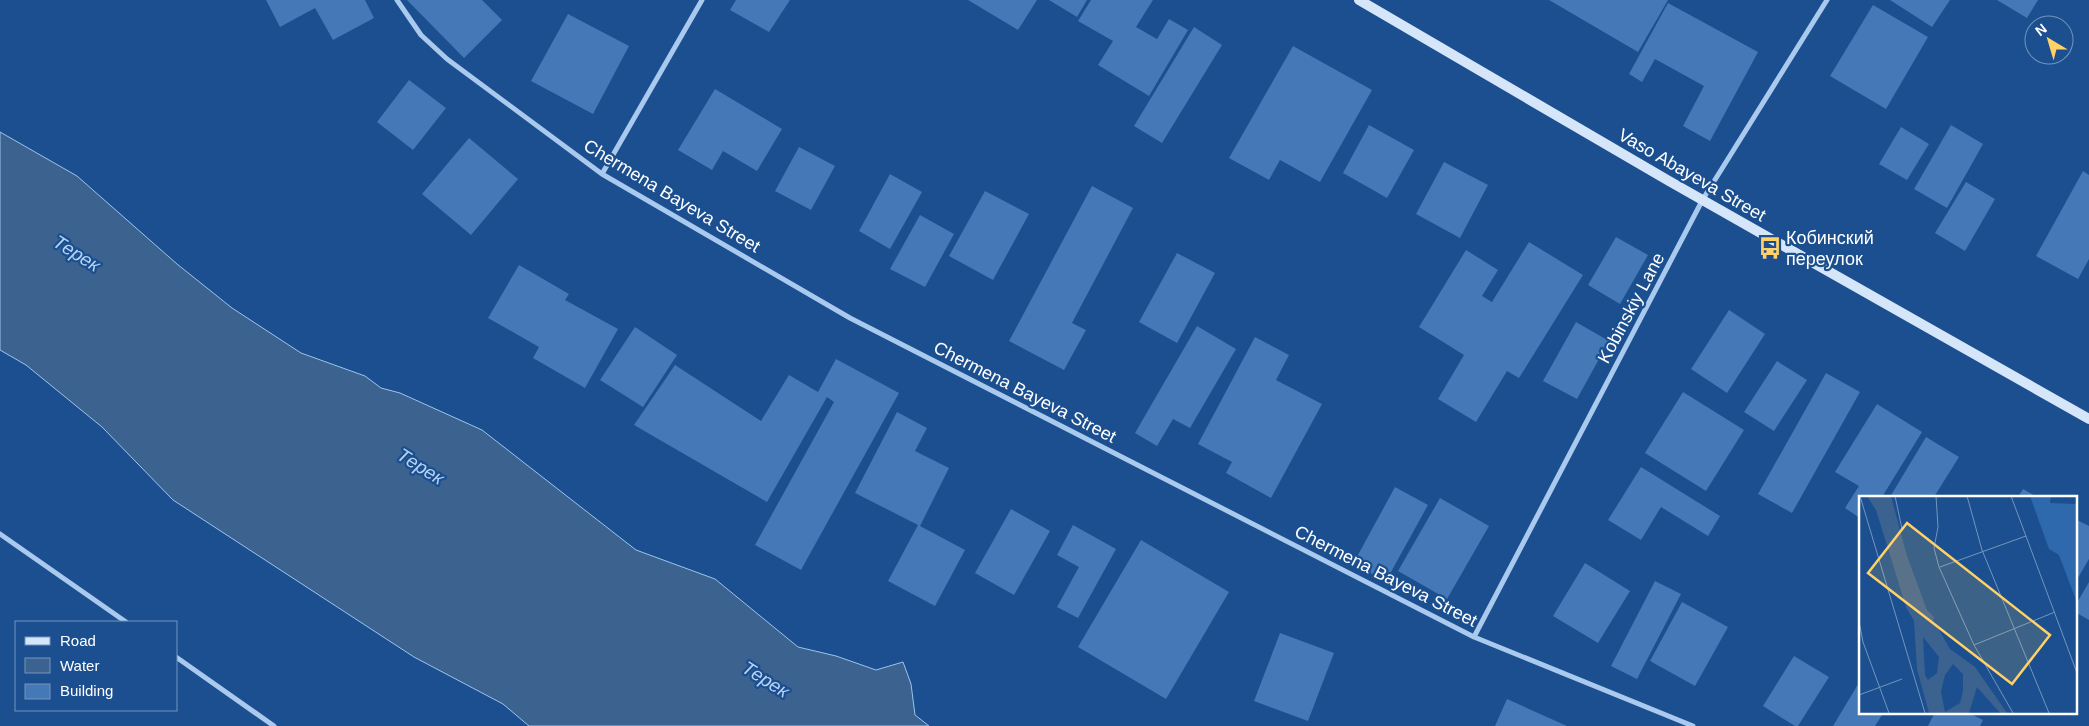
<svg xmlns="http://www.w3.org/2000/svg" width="2089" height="726" font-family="Arial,sans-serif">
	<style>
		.water { fill: #3c6290; stroke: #9cc4f0 }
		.building { fill: #4478b7 }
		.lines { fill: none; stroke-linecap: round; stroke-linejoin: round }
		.minor { stroke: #a9c9ee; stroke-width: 5 }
		.secondary { stroke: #d6e6fa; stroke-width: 10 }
		.labels { text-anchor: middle; stroke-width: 4.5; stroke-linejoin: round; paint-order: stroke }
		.street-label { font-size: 18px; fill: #fff; stroke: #1b4f8f }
		.poi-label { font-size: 18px; fill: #fff; stroke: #1b4f8f; text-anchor: start }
		.water-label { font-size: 19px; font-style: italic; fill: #b5d3f5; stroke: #1b4f8f }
		.inset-road { fill: none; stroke: #7695bc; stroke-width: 1 }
		.view { fill: #ffd166; fill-opacity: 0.15; stroke: #ffd166; stroke-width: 2.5 }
		.inset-edge { fill: none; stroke: #fff; stroke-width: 2.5 }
	</style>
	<rect width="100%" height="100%" fill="#1b4f8f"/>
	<path class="water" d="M 0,132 L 77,176 L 177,264 L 232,308 L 301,353 L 365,376 L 381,388 L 400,393 L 482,430 L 636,550 L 715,579 L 798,647 L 836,656 L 876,670 L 903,662 L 911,684 L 915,715 L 929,726 L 529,726 L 503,704 L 414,657 L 173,500 L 102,427 L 26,365 L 0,350 Z"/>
	<path class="building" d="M 266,0 L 365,0 L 374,18 L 333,40 L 315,8 L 280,27 Z
		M 407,0 L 482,0 L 502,20 L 464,58 Z
		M 736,0 L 790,0 L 769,32 L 730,10 Z
		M 968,0 L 1037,0 L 1018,30 Z
		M 1049,0 L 1087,0 L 1077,17 Z
		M 1091,0 L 1153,0 L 1136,27 L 1157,39 L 1169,19 L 1188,30 L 1149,96 L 1098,65 L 1113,41 L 1078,21 Z
		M 1549,0 L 1668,0 L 1638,52 Z
		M 1890,0 L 1950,0 L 1932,27 Z
		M 1997,0 L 2038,0 L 2027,18 Z
		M 1668,3 L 1758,52 L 1710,141 L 1683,126 L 1704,86 L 1655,59 L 1642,82 L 1629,74 Z
		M 1873,5 L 1928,37 L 1886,109 L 1830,76 Z
		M 568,14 L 629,46 L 593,114 L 531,81 Z
		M 1194,27 L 1222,45 L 1162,143 L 1134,126 Z
		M 1293,46 L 1372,90 L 1320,182 L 1280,160 L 1269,180 L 1229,158 Z
		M 409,80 L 446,108 L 413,150 L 377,122 Z
		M 715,89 L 782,129 L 757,171 L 723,151 L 712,170 L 678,150 Z
		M 1369,125 L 1414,150 L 1387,198 L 1343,173 Z
		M 1951,125 L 1983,144 L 1947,208 L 1914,189 Z
		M 1901,127 L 1929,144 L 1907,180 L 1879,164 Z
		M 469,138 L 518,179 L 471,235 L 422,194 Z
		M 799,147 L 835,166 L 811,210 L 775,191 Z
		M 1444,162 L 1488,185 L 1460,238 L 1416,214 Z
		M 2083,171 L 2089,175 L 2089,259 L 2078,279 L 2036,256 Z
		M 890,174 L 922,192 L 890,249 L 859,231 Z
		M 1966,182 L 1995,199 L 1965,251 L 1935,233 Z
		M 1092,186 L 1133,208 L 1072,323 L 1086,330 L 1064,370 L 1009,341 Z
		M 985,191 L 1029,214 L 993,280 L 949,256 Z
		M 920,215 L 954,234 L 925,287 L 890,269 Z
		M 1616,237 L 1648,255 L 1620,304 L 1588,285 Z
		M 1529,242 L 1583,275 L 1519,378 L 1507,371 L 1476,422 L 1438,399 L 1464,355 L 1419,327 L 1466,250 L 1498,270 L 1482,296 L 1492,302 Z
		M 1177,253 L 1215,273 L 1177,343 L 1139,322 Z
		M 519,265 L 569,294 L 565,300 L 618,329 L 585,388 L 533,358 L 539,347 L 488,318 Z
		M 1729,310 L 1765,334 L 1727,393 L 1691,369 Z
		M 1576,322 L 1609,341 L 1577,399 L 1543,381 Z
		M 1197,326 L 1236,349 L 1190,428 L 1173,419 L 1157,446 L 1135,433 Z
		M 635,327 L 677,355 L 643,407 L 600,380 Z
		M 1255,337 L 1289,355 L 1276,380 L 1322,404 L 1271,498 L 1226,473 L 1232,462 L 1198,444 Z
		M 836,359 L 899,393 L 801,570 L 755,545 L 834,402 L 827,397 L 767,502 L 634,425 L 675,365 L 761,421 L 789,375 L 818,392 Z
		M 1777,361 L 1807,380 L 1774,431 L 1744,412 Z
		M 1826,373 L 1860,392 L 1792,513 L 1758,494 Z
		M 1683,392 L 1744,430 L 1706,491 L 1645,453 Z
		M 1877,404 L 1922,432 L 1882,497 L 1860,497 L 1860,518 L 1845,508 L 1859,486 L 1835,472 Z
		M 897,412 L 927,428 L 915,451 L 949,468 L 920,526 L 965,550 L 935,606 L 888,581 L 918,525 L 855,493 Z
		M 1926,437 L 1959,457 L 1934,497 L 1890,497 Z
		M 1641,467 L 1720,516 L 1708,536 L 1661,507 L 1641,540 L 1608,520 Z
		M 1395,487 L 1428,505 L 1386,581 L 1353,564 Z
		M 2023,489 L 2037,497 L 2018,497 Z
		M 1440,498 L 1489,526 L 1447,599 L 1398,571 Z
		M 1011,509 L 1050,531 L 1014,595 L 975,573 Z
		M 2075,519 L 2089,526 L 2089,559 L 2075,583 Z
		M 1073,525 L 1116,549 L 1078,618 L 1057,607 L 1079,567 L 1057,555 Z
		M 1141,540 L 1229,592 L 1166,699 L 1078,647 Z
		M 1585,563 L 1630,591 L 1598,643 L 1553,616 Z
		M 1655,581 L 1681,594 L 1637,679 L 1611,666 Z
		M 2089,582 L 2089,620 L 2075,612 L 2075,606 Z
		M 1682,602 L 1728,627 L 1695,686 L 1650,661 Z
		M 1280,633 L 1334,653 L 1308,721 L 1254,701 Z
		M 1794,656 L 1829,677 L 1798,726 L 1795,726 L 1763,706 Z
		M 1860,681 L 1860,712 L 1884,712 L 1875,726 L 1833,726 Z
		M 1507,699 L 1567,726 L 1495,726 Z
		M 1935,712 L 1967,712 L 1983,720 L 1980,726 L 1928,726 Z"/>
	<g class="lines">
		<path class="minor" d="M 397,0 L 421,35 L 447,59 L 602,174 L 850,318 L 1474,637 L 1693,726
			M 602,174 L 702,0
			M 0,534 L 126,622
			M 1474,637 L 1703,199 L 1827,0
			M 176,657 L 274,726"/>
		<path class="secondary" d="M 1359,0 L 1669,181 L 2089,419"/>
	</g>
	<defs>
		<symbol id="bus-bare" viewBox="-9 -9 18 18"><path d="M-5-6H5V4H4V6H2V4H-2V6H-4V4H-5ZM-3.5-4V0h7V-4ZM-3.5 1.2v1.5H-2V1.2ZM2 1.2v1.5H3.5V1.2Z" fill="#ffd166" stroke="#1b4f8f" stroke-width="2.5" paint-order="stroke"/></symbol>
	</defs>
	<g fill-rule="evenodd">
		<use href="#bus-bare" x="1754" y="232" width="32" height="32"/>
	</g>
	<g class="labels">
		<g class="street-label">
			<text transform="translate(1692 175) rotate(30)" y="6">Vaso Abayeva Street</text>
			<text transform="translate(672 196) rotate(31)" y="6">Chermena Bayeva Street</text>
			<text transform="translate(1631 308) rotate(-62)" y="6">Kobinskiy Lane</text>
			<text transform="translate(1025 392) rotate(27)" y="6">Chermena Bayeva Street</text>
			<text transform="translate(1386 576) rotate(27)" y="6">Chermena Bayeva Street</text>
		</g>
		<g class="poi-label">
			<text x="1786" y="244">Кобинский<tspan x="1786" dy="21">переулок</tspan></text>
		</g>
		<g class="water-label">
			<text transform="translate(77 253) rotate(32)" y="7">Терек</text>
			<text transform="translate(421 466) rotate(32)" y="7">Терек</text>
			<text transform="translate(766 679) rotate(32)" y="7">Терек</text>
		</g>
	</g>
	<g transform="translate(1859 496)">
		<rect width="218" height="218" fill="#1b4f8f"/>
		<path d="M 171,0 L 192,0 L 191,7 L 217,8 L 217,104 L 200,59 L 190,53 Z" fill="#2e69ad"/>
		<path d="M 8,0 L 32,0 L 48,60 L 68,114 L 75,121 L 74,128 L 79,132 L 91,153 L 116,171 L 148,217 L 141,217 L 118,191 L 110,217 L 70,217 L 58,173 L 55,125 L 47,111 L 17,14 ZM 64,141 L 80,161 L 78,177 L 69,184 L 66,179 ZM 94,168 L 104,178 L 104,195 L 101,207 L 86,216 L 82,196 L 86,179 Z" fill="#3c6290" fill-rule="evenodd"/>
		<path class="inset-road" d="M 1,0 L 66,217M 36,0 L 43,33M 77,0 L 79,31 L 75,52 L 80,71 L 115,149 L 154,217M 108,0 L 123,54 L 190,217M 152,0 L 218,177M 81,71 L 167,40M 0,125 L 4,146 L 30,217M 115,149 L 196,116M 0,199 L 43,183"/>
		<path class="view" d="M 48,27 L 191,139 L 153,188 L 9,77 Z"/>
		<rect width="218" height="218" class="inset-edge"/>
	</g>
	<rect x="15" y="621" width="162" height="90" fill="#1b4f8f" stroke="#7695bc"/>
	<rect x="25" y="637" width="25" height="8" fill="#d6e6fa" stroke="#7695bc"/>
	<text x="60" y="646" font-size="15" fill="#ffffff">Road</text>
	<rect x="25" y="658" width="25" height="15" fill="#3c6290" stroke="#7695bc"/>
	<text x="60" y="671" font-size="15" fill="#ffffff">Water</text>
	<rect x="25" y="684" width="25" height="15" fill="#4478b7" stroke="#7695bc"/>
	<text x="60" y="696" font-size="15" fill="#ffffff">Building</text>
	<g transform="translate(2049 40) rotate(322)"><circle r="24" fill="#1b4f8f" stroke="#7695bc"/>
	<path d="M0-4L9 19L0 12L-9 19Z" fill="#ffd166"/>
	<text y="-8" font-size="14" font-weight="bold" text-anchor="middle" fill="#ffffff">N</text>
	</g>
</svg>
